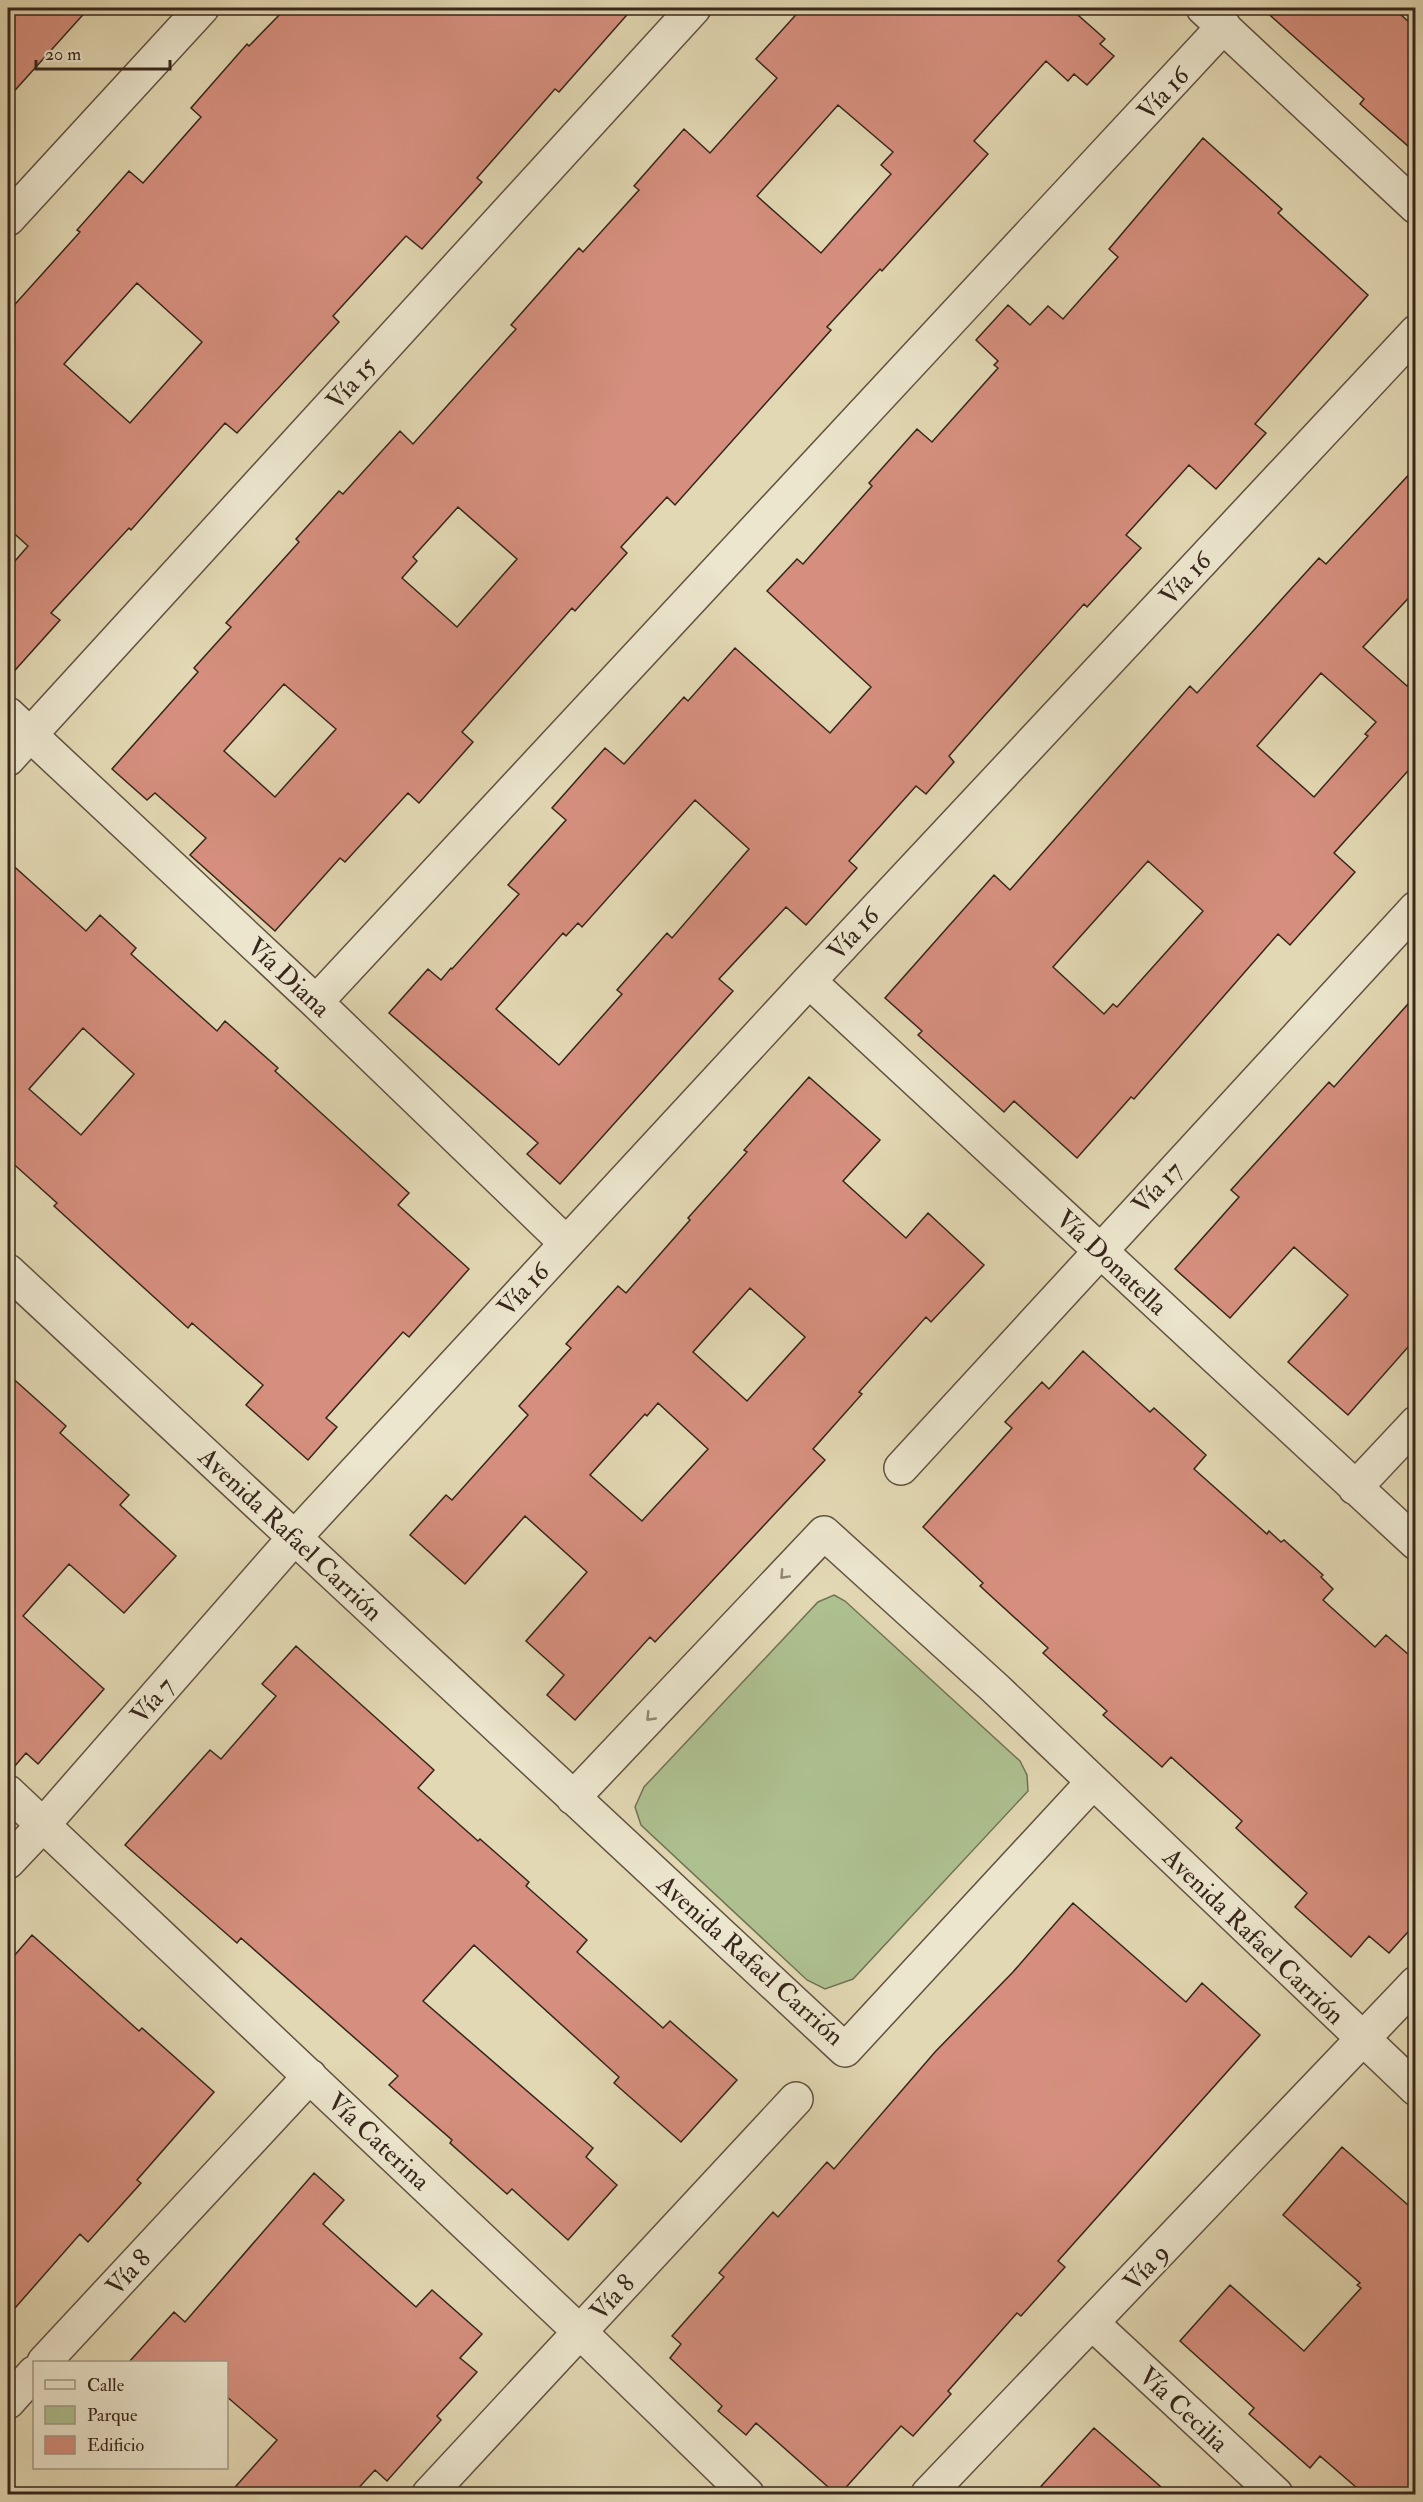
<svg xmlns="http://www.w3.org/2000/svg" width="1423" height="2502" font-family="'IM FELL Double Pica',serif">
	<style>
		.green { fill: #aec090; stroke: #727356; stroke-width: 1.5 }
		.building { fill: #d68f7e; stroke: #37261b; stroke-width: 1.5; fill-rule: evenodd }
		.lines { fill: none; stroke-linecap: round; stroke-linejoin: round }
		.street-casing { stroke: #625241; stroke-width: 36 }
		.street { stroke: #ece6ce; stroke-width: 33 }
		.oneway { stroke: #928674 }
		.labels { text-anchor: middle; stroke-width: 5; stroke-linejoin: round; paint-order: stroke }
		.street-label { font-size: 26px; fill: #37261b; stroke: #ece6ce }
	</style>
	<rect width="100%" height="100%" fill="#e2d8b3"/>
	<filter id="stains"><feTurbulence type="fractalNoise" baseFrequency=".00333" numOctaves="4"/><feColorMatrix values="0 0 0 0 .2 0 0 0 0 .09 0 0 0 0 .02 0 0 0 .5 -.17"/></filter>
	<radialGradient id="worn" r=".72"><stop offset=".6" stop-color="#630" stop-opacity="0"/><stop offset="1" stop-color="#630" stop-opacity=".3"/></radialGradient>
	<path class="green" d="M 834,1595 L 845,1601 L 1020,1761 L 1027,1775 L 1028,1791 L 853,1979 L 825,1989 L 807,1980 L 641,1825 L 635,1807 L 644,1787 L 818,1602 Z"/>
	<path class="building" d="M 8,8 L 89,8 L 8,98 Z
		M 286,8 L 633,8 L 559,92 L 555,89 L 477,178 L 482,182 L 422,249 L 406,236 L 333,316 L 339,322 L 237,433 L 225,423 L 131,530 L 129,528 L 51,613 L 60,620 L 8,678 L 8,569 L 28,546 L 8,528 L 8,312 L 80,232 L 77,230 L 129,171 L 143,183 L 201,117 L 191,108 L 247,44 L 249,46 ZM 137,283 L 202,342 L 130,423 L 64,364 Z
		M 802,8 L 1070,8 L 1105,39 L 1100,44 L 1114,56 L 1087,85 L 1074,74 L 1068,81 L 1046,61 L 974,141 L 988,154 L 882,271 L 880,269 L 827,327 L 831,330 L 675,505 L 667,497 L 621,547 L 627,553 L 575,611 L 572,608 L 462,732 L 473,742 L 419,803 L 408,793 L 345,862 L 340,858 L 275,931 L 190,855 L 206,838 L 155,793 L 147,800 L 112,769 L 198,672 L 194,668 L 231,627 L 226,623 L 299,542 L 296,539 L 339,491 L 343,494 L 400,431 L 413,444 L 516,329 L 511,325 L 579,248 L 583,252 L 639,190 L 634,186 L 684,129 L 710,153 L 777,78 L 756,59 ZM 838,105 L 893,152 L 881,165 L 891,174 L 821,253 L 757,196 ZM 458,507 L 517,559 L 457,627 L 402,578 L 417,561 L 413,557 ZM 284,684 L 336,729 L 275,797 L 224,751 Z
		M 1262,8 L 1393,8 L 1416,28 L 1416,153 L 1360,104 L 1364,99 Z
		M 1203,138 L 1282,209 L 1278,213 L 1368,295 L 1255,424 L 1266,433 L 1216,489 L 1189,465 L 1126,535 L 1141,548 L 1087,607 L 1084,604 L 985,715 L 949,756 L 954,762 L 926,794 L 916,786 L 849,861 L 857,868 L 806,925 L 786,907 L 719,979 L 733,991 L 560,1184 L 527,1154 L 538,1143 L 389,1013 L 428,969 L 441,980 L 451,968 L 452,969 L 519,894 L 508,885 L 566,820 L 552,808 L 605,748 L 624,764 L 684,697 L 688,701 L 735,648 L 830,733 L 871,687 L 767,591 L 797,559 L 803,564 L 872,486 L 869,483 L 917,429 L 932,442 L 998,368 L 994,365 L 998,361 L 976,340 L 1008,305 L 1030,325 L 1048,306 L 1063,319 L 1118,257 L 1109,249 ZM 695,800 L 749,849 L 672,938 L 667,933 L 617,990 L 622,994 L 559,1065 L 496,1009 L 563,933 L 566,936 L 578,923 L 582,927 Z
		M 1416,467 L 1416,590 L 1363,647 L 1407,686 L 1416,677 L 1416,762 L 1334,853 L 1355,872 L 1290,945 L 1278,934 L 1134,1099 L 1131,1097 L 1077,1158 L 1014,1101 L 1004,1112 L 918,1035 L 922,1031 L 885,998 L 994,875 L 1010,890 L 1190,686 L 1197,693 L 1319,558 L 1326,564 ZM 1321,673 L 1376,722 L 1365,734 L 1368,736 L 1314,797 L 1257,746 ZM 1148,861 L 1203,911 L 1117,1007 L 1113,1004 L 1104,1014 L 1053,967 Z
		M 8,861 L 86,931 L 100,915 L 136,948 L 131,954 L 217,1031 L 225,1021 L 278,1068 L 275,1071 L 409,1193 L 398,1205 L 469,1269 L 409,1337 L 403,1332 L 326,1418 L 337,1427 L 308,1460 L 246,1405 L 263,1385 L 192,1323 L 188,1328 L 54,1206 L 57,1203 L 8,1159 ZM 83,1028 L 134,1074 L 81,1135 L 29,1089 Z
		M 1416,995 L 1416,1338 L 1348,1415 L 1288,1362 L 1348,1295 L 1294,1247 L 1230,1318 L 1175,1269 L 1239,1197 L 1231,1190 L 1329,1082 L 1334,1087 Z
		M 809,1077 L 880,1140 L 843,1181 L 906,1238 L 928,1213 L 984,1265 L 931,1322 L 926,1317 L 859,1392 L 862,1394 L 813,1449 L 825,1460 L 655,1642 L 650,1637 L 575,1720 L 547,1695 L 564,1675 L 526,1641 L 587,1572 L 525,1516 L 465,1584 L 410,1535 L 446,1495 L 452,1500 L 528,1415 L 519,1406 L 571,1348 L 566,1344 L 618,1286 L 626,1293 L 690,1220 L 688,1218 L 747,1152 L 744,1150 ZM 750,1288 L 805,1337 L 747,1401 L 693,1352 ZM 658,1403 L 708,1449 L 642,1521 L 590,1475 L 645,1414 L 647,1416 Z
		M 1083,1351 L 1150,1412 L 1154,1408 L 1206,1455 L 1194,1469 L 1267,1534 L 1269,1531 L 1281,1542 L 1284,1540 L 1323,1575 L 1321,1577 L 1333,1589 L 1323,1600 L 1375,1647 L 1386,1635 L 1416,1661 L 1416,1923 L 1389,1953 L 1369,1936 L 1351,1957 L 1295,1907 L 1307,1893 L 1236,1828 L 1242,1821 L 1171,1757 L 1162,1767 L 1103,1715 L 1107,1711 L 1043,1653 L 1048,1648 L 980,1586 L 983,1583 L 923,1527 L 1012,1428 L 1005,1422 L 1042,1382 L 1049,1389 Z
		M 8,1374 L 66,1426 L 60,1433 L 129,1495 L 120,1505 L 176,1556 L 124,1613 L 69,1564 L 23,1616 L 104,1689 L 38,1764 L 26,1753 L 8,1774 Z
		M 296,1646 L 434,1770 L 418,1788 L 478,1841 L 480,1839 L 504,1860 L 529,1882 L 526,1886 L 587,1940 L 577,1952 L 663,2028 L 670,2021 L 737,2080 L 681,2142 L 614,2083 L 619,2077 L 474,1945 L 423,2001 L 593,2148 L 586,2157 L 617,2185 L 568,2240 L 512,2189 L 507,2194 L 450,2143 L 452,2140 L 389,2085 L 398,2076 L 241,1938 L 237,1943 L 125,1845 L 210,1750 L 221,1759 L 276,1696 L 262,1684 Z
		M 1073,1903 L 1186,2002 L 1202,1983 L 1260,2035 L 1058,2261 L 1065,2267 L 1021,2316 L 1017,2313 L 948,2391 L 951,2394 L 913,2436 L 901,2426 L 840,2494 L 836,2494 L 756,2423 L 746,2435 L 718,2411 L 722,2406 L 670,2358 L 681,2344 L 672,2336 L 724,2277 L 719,2273 L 773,2212 L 778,2217 L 827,2162 L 834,2169 L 935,2052 L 1013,1972 Z
		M 32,1935 L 139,2031 L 142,2028 L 214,2092 L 137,2180 L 141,2183 L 88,2242 L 80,2234 L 8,2316 L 8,1963 Z
		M 1342,2147 L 1416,2212 L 1416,2494 L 1364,2494 L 1320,2456 L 1310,2468 L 1249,2414 L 1254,2408 L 1180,2341 L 1230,2285 L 1304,2351 L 1361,2288 L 1357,2285 L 1360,2283 L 1283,2215 Z
		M 314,2173 L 344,2200 L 323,2224 L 416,2307 L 432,2290 L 482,2334 L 460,2358 L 477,2372 L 437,2416 L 441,2420 L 387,2481 L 375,2470 L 353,2494 L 229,2494 L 277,2440 L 226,2396 L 226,2362 L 129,2362 L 174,2312 L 185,2322 Z
		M 1094,2428 L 1169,2494 L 1034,2494 Z"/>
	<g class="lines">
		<defs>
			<path id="street" d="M 1203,8 L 1416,207
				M 8,219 L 202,8
				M 8,714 L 316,1002 L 566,1243
				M 8,759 L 694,8
				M 809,981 L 1416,1543
				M 316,1002 L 1224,26
				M 8,1271 L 845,2050 L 1093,1782
				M 901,1468 L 1416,908
				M 1355,1488 L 1416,1423
				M 8,1792 L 580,2332 L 747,2494
				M 573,1798 L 824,1533 L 996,1689 L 1416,2089
				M 8,1862 L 43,1825 L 295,1537 L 809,981 L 1416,332
				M 1093,2324 L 1276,2494
				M 44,2362 L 310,2076
				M 8,2402 L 34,2373
				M 429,2494 L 796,2099
				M 928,2494 L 1416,1983"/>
		</defs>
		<use href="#street" class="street-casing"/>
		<use href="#street" class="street"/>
	</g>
	<defs><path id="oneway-chevron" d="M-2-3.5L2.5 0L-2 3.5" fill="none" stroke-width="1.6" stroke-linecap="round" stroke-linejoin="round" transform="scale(1.5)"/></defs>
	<g class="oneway">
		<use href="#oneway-chevron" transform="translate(784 1575) rotate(133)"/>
		<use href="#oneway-chevron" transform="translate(650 1717) rotate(134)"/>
	</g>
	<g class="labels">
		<g class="street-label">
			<text transform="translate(1163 93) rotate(-47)" y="9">Vía 16</text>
			<text transform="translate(351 383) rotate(-48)" y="9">Vía 15</text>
			<text transform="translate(1185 578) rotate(-47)" y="9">Vía 16</text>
			<text transform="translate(853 933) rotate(-47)" y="9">Vía 16</text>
			<text transform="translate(289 977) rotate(43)" y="9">Vía Diana</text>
			<text transform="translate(1157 1187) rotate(-47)" y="9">Vía 17</text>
			<text transform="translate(1112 1262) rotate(43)" y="9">Vía Donatella</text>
			<text transform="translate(523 1289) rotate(-47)" y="9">Vía 16</text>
			<text transform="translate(291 1534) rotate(43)" y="9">Avenida Rafael Carrión</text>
			<text transform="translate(152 1700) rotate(-49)" y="9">Vía 7</text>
			<text transform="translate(1254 1936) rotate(44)" y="9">Avenida Rafael Carrión</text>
			<text transform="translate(751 1960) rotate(42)" y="9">Avenida Rafael Carrión</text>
			<text transform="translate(379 2141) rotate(43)" y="9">Vía Caterina</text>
			<text transform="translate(1146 2267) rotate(-47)" y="9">Vía 9</text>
			<text transform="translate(128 2272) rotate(-47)" y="9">Vía 8</text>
			<text transform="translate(612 2297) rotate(-47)" y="9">Vía 8</text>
			<text transform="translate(1184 2409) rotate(43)" y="9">Vía Cecilia</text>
		</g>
	</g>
	<rect width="1423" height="2502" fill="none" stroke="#e2d8b3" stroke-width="30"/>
	<rect x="9" y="9" width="1405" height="2484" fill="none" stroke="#37261b" stroke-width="3"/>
	<rect x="15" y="15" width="1393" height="2472" fill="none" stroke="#37261b" stroke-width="1.5"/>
	<rect x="33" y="2361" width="195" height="108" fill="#ece6ce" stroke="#a49986" stroke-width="1.5"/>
	<rect x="45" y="2380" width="30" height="9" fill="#ece6ce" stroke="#a49986" stroke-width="1.5"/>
	<text x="87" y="2391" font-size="18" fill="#37261b">Calle</text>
	<rect x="45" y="2406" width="30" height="18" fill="#aec090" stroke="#a49986" stroke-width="1.5"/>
	<text x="87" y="2421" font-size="18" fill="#37261b">Parque</text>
	<rect x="45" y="2436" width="30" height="18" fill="#d68f7e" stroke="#a49986" stroke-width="1.5"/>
	<text x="87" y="2451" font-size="18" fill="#37261b">Edificio</text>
	<path d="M36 60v9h134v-9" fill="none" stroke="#37261b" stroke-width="3"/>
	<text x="45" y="60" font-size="18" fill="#37261b" stroke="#ece6ce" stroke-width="4.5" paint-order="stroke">20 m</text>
	<rect width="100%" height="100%" filter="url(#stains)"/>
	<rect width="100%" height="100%" fill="url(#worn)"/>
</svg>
